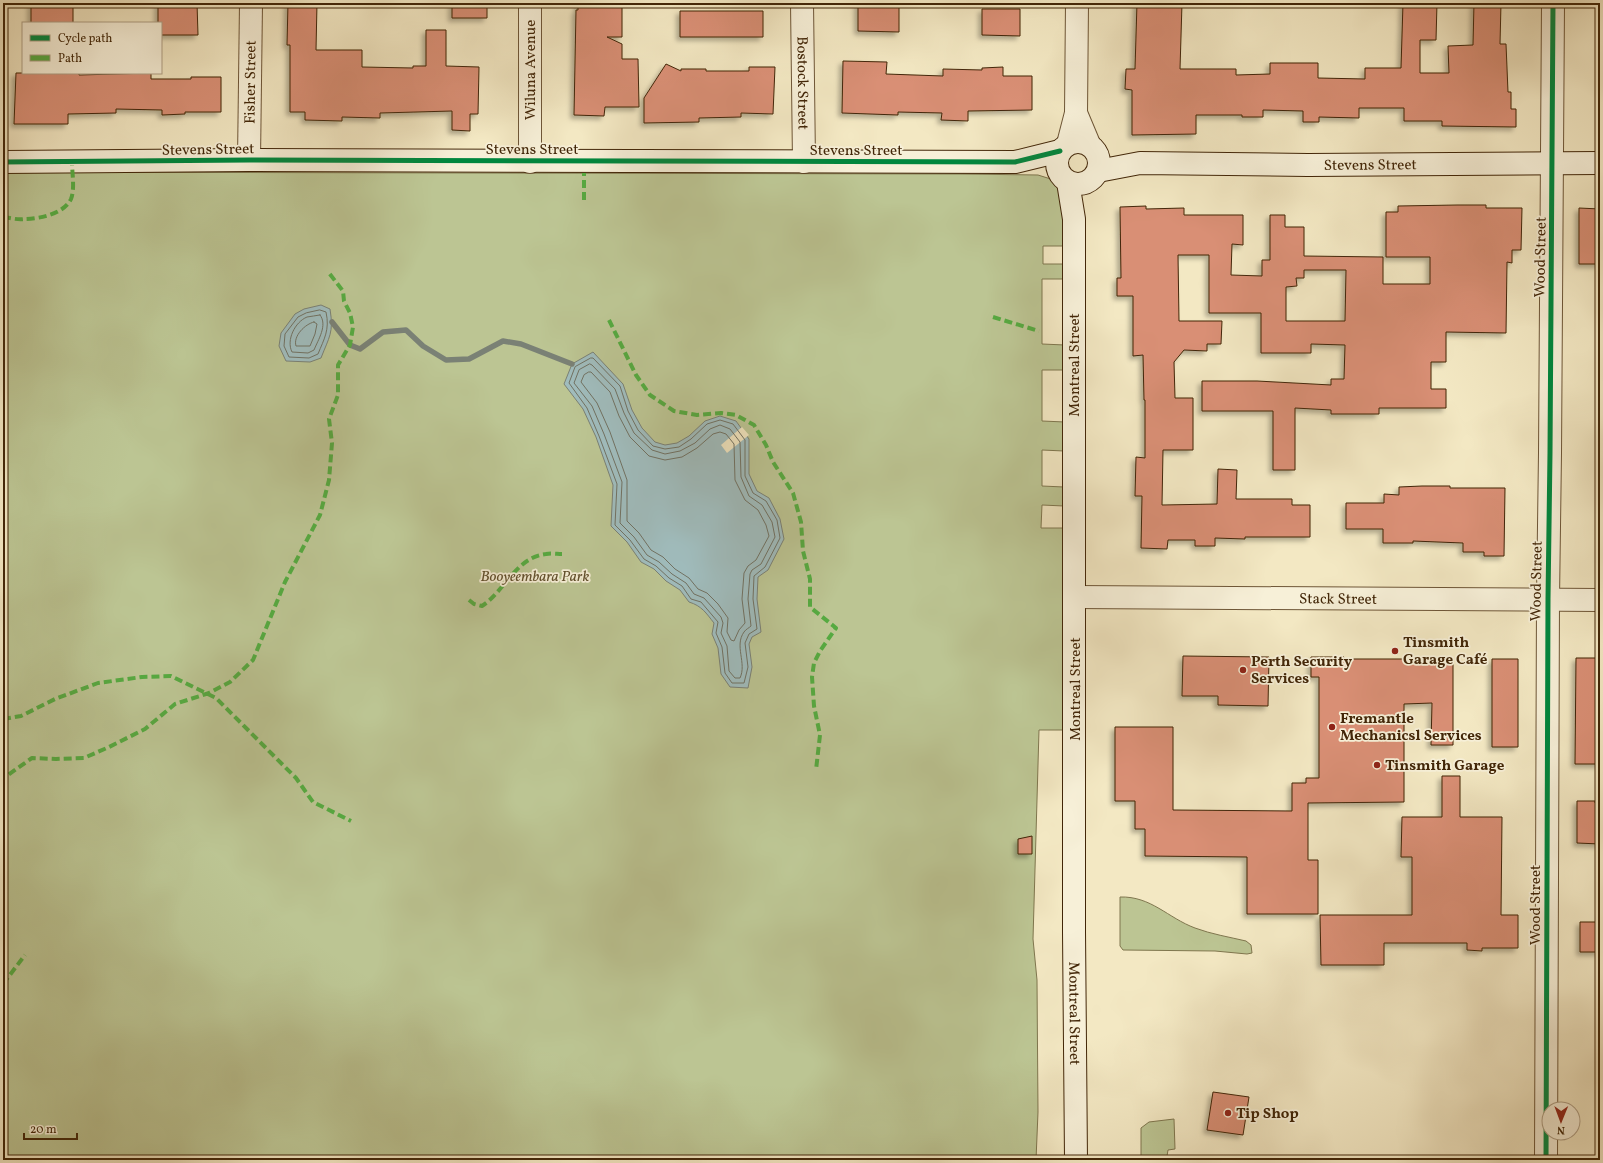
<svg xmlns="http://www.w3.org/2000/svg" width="1603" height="1163" font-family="Vollkorn,serif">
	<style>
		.green { fill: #bcc593; stroke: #7f764e }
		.water { fill: #a0bdbe; stroke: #7a8175 }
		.pier { fill: #f3e8c3 }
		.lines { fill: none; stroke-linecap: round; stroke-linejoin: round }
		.shore { stroke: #717263; stroke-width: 1 }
		.stream { stroke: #7a8175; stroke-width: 5.5 }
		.building { fill: #d98f75; stroke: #422608; fill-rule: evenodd; filter: url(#shadow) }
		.street-casing { stroke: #6e5637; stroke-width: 24 }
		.secondary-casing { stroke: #422608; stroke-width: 24 }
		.street { stroke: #f7f0d8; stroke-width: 22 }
		.secondary { stroke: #f7f0d8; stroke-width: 22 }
		.quiet { stroke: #56aa41; stroke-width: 4; stroke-dasharray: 8 4; stroke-linecap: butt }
		.cycleway-casing { stroke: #f7f0d8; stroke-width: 8 }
		.cycleway { stroke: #00873e; stroke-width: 5 }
		.poi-dot { fill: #8f2418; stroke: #f7f0d8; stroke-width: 1.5 }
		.labels { text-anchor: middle; stroke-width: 3.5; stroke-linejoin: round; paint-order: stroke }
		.street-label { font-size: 15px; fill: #422608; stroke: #f7f0d8 }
		.park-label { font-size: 15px; font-style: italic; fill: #604e2b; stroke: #f7f0d8 }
		.poi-label { font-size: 15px; font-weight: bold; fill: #422608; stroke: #f7f0d8; text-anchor: start }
	</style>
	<defs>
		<filter id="shadow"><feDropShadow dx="-3.5" dy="3.5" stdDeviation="2" flood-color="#0004"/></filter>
	</defs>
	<rect width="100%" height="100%" fill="#f3e8c3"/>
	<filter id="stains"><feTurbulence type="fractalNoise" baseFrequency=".005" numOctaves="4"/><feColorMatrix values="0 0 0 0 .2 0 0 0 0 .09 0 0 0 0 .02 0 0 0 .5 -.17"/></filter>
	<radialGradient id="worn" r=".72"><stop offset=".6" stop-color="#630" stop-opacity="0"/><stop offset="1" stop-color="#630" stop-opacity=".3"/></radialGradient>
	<path class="green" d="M 3,172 L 961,174 L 1038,175 L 1054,180 L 1060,187 L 1065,246 L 1043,246 L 1043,264 L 1065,264 L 1065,279 L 1042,279 L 1042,344 L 1065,345 L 1065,370 L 1042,370 L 1042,421 L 1065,422 L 1064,451 L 1042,450 L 1042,486 L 1064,487 L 1064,506 L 1042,505 L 1041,528 L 1064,528 L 1063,730 L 1039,730 L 1033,939 L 1037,980 L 1038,1112 L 1036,1160 L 3,1160 Z
		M 1120,897 C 1151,896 1168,918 1195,928 C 1211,934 1229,937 1246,941 L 1251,945 L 1252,953 L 1247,954 L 1215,951 L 1123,950 L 1120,946 Z
		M 1174,1119 L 1175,1149 L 1168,1150 L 1167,1156 L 1141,1156 L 1141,1128 L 1149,1122 Z"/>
	<path class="water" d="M 321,305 L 330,309 C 334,333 329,337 321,358 L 310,362 L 286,361 L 279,346 L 281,333 L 295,314 L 304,309 Z
		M 593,352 L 623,384 L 632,410 L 642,428 L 655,442 L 665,445 L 677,443 L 689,436 L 705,421 L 720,416 L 736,421 L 749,439 L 749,474 L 757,491 L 769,498 L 780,519 L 784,539 L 768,570 L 758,577 L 757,599 L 761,632 L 752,637 L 749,644 L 752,667 L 748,688 L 730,687 L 721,674 L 718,648 L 712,634 L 714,623 C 706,613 702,606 689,602 L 680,590 L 666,581 L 654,569 L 641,562 L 627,542 L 611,526 L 613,485 L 596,437 L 583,409 L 564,384 L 572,364 Z"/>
	<path class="pier" d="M 742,427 L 749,435 L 727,453 L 721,445 Z"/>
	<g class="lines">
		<path class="shore" d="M 320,310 L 326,312 C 330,330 324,339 318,354 L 309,358 L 289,357 L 284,346 L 285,334 L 298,317 L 306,313 Z
			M 320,315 C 328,325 318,340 314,350 L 308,353 L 292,352 C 286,340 295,322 307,317 C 311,316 316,316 320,315 Z
			M 314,322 L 317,324 L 315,334 L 310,346 L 296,346 C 293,336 305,324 314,322 Z
			M 591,358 L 593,358 L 620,386 L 628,411 L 638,430 L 653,446 L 665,449 L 679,447 L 691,439 L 707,424 L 720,420 L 733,424 L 745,440 L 745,476 L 753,493 L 766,501 L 777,520 L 780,538 L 765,567 L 754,576 L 753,599 L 757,629 L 749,634 L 745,643 L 748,667 L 744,683 L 732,683 L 725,673 L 722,647 L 716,633 L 718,622 L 701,602 L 691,599 L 682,586 L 669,578 L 656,566 L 644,559 L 630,540 L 615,525 L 617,484 L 599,436 L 587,408 L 569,383 L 575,367 Z
			M 590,364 L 592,365 L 615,389 L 624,413 L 634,433 L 652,450 L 665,454 L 680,451 L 695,443 L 710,429 L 720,425 L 730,429 L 740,442 L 741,477 L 749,496 L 762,505 L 772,522 L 775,537 L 761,564 L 752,570 L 750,574 L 748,599 L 751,626 C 749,628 746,629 744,632 C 734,646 747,663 740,678 L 735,678 L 729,671 L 727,646 L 721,633 L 723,623 L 721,617 L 704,598 L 694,594 L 686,583 L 672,574 L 659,562 L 647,555 L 634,537 L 620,523 L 622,482 L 604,434 L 592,406 L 574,383 L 579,370 Z
			M 589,372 L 591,372 L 610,392 L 619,416 L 630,437 L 649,456 L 665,460 L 682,457 L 697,448 L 713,434 L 720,432 L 726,434 L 734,444 L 735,480 L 745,500 L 758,510 L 766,525 L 769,536 L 756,560 L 748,566 L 744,573 L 742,599 L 745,623 L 739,630 L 734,641 L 731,640 L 727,632 L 728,618 L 718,604 L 707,593 L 698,589 L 689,578 L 675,569 L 663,557 L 651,550 L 639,533 L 627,521 L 627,480 L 610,432 L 597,403 L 581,382 L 584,375 Z"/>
		<path class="stream" d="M 332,322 L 350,345 L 360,349 L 383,332 L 406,330 L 423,346 L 446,360 L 469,359 L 503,341 L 521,344 L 572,364"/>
	</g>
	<path class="building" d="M 31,3 L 73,3 L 73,23 L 31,23 Z
		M 158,3 L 197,3 L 198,35 L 161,35 L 161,23 L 158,23 Z
		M 288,3 L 317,3 L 316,50 L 362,50 L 362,67 L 413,68 L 413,66 L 426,66 L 426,30 L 446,30 L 446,66 L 479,67 L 478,114 L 470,114 L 470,131 L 452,130 L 452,111 L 380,113 L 380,118 L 342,117 L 342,121 L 305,120 L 305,112 L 290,112 L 290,45 L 287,45 Z
		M 452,3 L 487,3 L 487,18 L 452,18 Z
		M 578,3 L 622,3 L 622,37 L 607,37 L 622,44 L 622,59 L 638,59 L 639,107 L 605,107 L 604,116 L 574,115 L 576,10 L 578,10 Z
		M 858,3 L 899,3 L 899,32 L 858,31 Z
		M 1137,3 L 1182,3 L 1180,69 L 1236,69 L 1236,75 L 1270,74 L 1270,63 L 1318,63 L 1318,78 L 1365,79 L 1365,68 L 1401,68 L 1403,3 L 1437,3 L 1436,40 L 1420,40 L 1420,73 L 1449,73 L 1448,46 L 1473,45 L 1474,3 L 1501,3 L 1500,44 L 1506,44 L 1508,92 L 1511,92 L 1511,109 L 1516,109 L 1516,127 L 1442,126 L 1442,121 L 1404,121 L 1404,108 L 1359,108 L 1359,118 L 1319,117 L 1319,122 L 1303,122 L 1303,111 L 1263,110 L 1263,117 L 1242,117 L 1242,115 L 1196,115 L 1196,134 L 1132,135 L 1132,90 L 1125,89 L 1126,69 L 1135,69 Z
		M 982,9 L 1020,9 L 1020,36 L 982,35 Z
		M 680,11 L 763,11 L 763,37 L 680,37 Z
		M 843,61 L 887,62 L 886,74 L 943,76 L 943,69 L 982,70 L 982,68 L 1003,67 L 1003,76 L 1032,76 L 1032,110 L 968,111 L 968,121 L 941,120 L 942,113 L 898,112 L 898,115 L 842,113 Z
		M 666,64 L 681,71 L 681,69 L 706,69 L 706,71 L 749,71 L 749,67 L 775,67 L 773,114 L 741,113 L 741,117 L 699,118 L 699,122 L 644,123 L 644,98 Z
		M 16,73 L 79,73 L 79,75 L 151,73 L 151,79 L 191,79 L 191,77 L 221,77 L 221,112 L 185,112 L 185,114 L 162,115 L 162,110 L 116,109 L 116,113 L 68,114 L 68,124 L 14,124 Z
		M 1457,205 L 1486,205 L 1486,208 L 1522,208 L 1521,250 L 1512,250 L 1512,263 L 1507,262 L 1506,333 L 1446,332 L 1446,362 L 1431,362 L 1431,389 L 1446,389 L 1446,408 L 1379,408 L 1379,414 L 1331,414 L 1331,410 L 1295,408 L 1295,470 L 1273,470 L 1273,411 L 1202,411 L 1202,381 L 1257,381 L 1331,385 L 1331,379 L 1344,379 L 1345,345 L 1311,344 L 1311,353 L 1261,353 L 1261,313 L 1209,313 L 1209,255 L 1178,255 L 1179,321 L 1222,321 L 1221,344 L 1207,344 L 1207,351 L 1184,350 L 1174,362 L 1175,398 L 1193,398 L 1193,450 L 1163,450 L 1162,505 L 1217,504 L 1218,469 L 1237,470 L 1236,499 L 1292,499 L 1292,505 L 1310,505 L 1310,537 L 1245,537 L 1245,539 L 1215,538 L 1215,546 L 1195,546 L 1195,540 L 1168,540 L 1167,549 L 1141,548 L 1142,496 L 1135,496 L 1136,457 L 1145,458 L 1145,400 L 1144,400 L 1143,355 L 1133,356 L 1133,296 L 1117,296 L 1117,278 L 1121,278 L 1120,207 L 1146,206 L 1146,209 L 1184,208 L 1184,215 L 1243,215 L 1243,245 L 1232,244 L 1231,275 L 1262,276 L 1262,260 L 1270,260 L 1270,215 L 1285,215 L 1285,227 L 1304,227 L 1304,256 L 1383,257 L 1383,284 L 1430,284 L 1430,257 L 1386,257 L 1386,212 L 1398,212 L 1398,206 ZM 1304,270 L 1346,270 L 1345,321 L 1286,321 L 1286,287 L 1297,286 L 1296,278 L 1304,278 Z
		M 1579,208 L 1600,209 L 1600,264 L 1579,264 Z
		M 1422,486 L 1450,486 L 1450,488 L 1505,488 L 1504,556 L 1484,556 L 1484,552 L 1463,552 L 1463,543 L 1413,541 L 1413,543 L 1383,543 L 1383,529 L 1346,529 L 1346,503 L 1384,503 L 1384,494 L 1399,495 L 1399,487 Z
		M 1183,656 L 1269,657 L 1268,706 L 1218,705 L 1218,696 L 1182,696 Z
		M 1311,657 L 1344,657 L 1344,659 L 1453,659 L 1453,745 L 1431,745 L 1432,703 L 1404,704 L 1404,802 L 1308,803 L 1308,860 L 1318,860 L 1318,914 L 1247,914 L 1247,857 L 1145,856 L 1145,829 L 1135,829 L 1135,801 L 1115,801 L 1115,727 L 1173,727 L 1173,810 L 1292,811 L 1292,783 L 1306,783 L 1306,778 L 1319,778 L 1319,677 L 1311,677 Z
		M 1576,658 L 1600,658 L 1600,764 L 1575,764 Z
		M 1492,659 L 1518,659 L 1518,747 L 1492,747 Z
		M 1442,776 L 1460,776 L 1460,817 L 1502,817 L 1501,915 L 1518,915 L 1518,948 L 1482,948 L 1482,951 L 1467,950 L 1467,943 L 1384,943 L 1384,965 L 1321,965 L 1320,915 L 1412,915 L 1412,857 L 1401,857 L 1402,817 L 1442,817 Z
		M 1577,801 L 1595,801 L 1595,803 L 1600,803 L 1600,844 L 1577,843 Z
		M 1032,836 L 1032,854 L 1018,854 L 1018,839 Z
		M 1580,922 L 1600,922 L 1600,952 L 1580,952 Z
		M 1213,1092 L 1249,1097 L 1243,1135 L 1207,1130 Z"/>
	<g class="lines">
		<defs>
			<g id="street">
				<path id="s1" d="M 802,3 L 804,162"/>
				<path d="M 1076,113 L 1089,144"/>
				<path d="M 1068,144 L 1076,113 L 1077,3"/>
				<path id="s2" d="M 249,160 L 251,3"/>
				<path d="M 530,162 L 530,3"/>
				<path id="s3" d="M 1075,597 L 1600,600"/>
				<path d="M 1546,1160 L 1548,599 L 1550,453 L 1553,3"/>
			</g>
			<g id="secondary">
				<circle cx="1078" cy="163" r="21"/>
				<path d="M 3,162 L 249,160 L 1015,162 L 1060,151"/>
				<path id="s4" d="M 1098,171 L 1140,163 L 1308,165 L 1600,163"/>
				<path id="s5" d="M 1068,182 L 1074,219 L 1074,932 L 1076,1160"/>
			</g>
		</defs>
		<use href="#street" class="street-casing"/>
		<use href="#secondary" class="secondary-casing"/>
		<use href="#street" class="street"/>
		<use href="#secondary" class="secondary"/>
		<path class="quiet" d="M 584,200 L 584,173
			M 3,217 C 10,218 18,220 24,219 C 39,219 64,214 71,199 C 75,189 72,173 72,162
			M 993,317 L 1039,331
			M 609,320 L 636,375 L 650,395 L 674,411 L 697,415 L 721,413 L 736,415 L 754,425 L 766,445 L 773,462 L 793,493 L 801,522 L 803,551 L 810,579 L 810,607 L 836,628 L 820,651 L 814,663 L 812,677 L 814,706 L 820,735 L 816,770
			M 469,600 L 474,604 L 482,606 C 505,591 516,557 546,554 C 551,553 557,554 562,554
			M 3,719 L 21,716 L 55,699 L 98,683 L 142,677 L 171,676 L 216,698 L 296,778 L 313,802 L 351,821
			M 3,784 L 5,777 L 32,758 L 56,759 L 84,758 L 109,747 L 145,729 L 175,704 L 209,693 L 230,682 L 253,660 L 285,582 L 320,515 L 329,480 L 332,443 L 329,419 L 338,395 L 338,365 L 350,345 L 353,327 L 350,313 L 344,301 L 343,291 L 329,273
			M 3,984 L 25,955"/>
		<defs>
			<path id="cycleway" d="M 3,162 L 249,160 L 1015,162 L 1060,151
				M 1546,1160 L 1548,599 L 1550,453 L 1553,3"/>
		</defs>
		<use href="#cycleway" class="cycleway-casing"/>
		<use href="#cycleway" class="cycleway"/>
	</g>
	<g class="poi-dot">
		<circle cx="1395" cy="651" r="4"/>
		<circle cx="1243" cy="670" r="4"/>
		<circle cx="1332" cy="727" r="4"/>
		<circle cx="1377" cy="765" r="4"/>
		<circle cx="1228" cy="1113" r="4"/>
	</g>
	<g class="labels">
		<g class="street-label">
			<text transform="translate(530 70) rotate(-90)" y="5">Wiluna Avenue</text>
			<text dy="5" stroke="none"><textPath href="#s2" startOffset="78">Fisher Street</textPath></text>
			<text dy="5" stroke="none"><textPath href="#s1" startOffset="80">Bostock Street</textPath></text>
			<text transform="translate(208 149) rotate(-1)" y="5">Stevens Street</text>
			<text x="532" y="154">Stevens Street</text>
			<text x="856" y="155">Stevens Street</text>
			<text dy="5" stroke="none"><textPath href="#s4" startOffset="273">Stevens Street</textPath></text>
			<text transform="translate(1540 257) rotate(-89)" y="5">Wood Street</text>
			<text transform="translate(1074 365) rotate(-90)" y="5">Montreal Street</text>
			<text transform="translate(1536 581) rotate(-89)" y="5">Wood Street</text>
			<text dy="5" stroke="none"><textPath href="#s3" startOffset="263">Stack Street</textPath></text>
			<text transform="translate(1075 689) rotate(-90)" y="5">Montreal Street</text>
			<text transform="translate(1535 905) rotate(-90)" y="5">Wood Street</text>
			<text dy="5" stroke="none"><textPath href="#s5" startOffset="832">Montreal Street</textPath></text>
		</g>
		<g class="park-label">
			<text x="535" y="581">Booyeembara Park</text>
		</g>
		<g class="poi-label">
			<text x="1403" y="647">Tinsmith<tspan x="1403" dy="17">Garage Café</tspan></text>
			<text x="1251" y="666">Perth Security<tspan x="1251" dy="17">Services</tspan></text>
			<text x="1340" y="723">Fremantle<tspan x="1340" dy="17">Mechanicsl Services</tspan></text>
			<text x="1385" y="770">Tinsmith Garage</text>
			<text x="1236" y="1118">Tip Shop</text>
		</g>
	</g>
	<rect width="1603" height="1163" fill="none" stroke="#f3e8c3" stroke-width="16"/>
	<rect x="4" y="4" width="1595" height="1155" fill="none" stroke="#422608" stroke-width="2"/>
	<rect x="8" y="8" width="1587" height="1147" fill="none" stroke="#422608"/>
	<rect x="22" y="22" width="140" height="52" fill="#f7f0d8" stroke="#af9f85"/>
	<rect x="30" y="35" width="20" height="6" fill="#00873e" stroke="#af9f85"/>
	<text x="58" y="42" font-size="12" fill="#422608">Cycle path</text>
	<rect x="30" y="55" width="20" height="6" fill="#56aa41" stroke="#af9f85"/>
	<text x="58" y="62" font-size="12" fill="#422608">Path</text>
	<g transform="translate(1561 1121) rotate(181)"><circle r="19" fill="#f7f0d8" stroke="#af9f85"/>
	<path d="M0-3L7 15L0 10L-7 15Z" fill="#8f2418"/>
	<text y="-6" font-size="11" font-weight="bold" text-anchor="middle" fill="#422608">N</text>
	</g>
	<path d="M24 1133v6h53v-6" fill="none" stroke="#422608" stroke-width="2"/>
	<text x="30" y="1133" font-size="12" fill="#422608" stroke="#f7f0d8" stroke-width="3" paint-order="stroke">20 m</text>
	<rect width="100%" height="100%" filter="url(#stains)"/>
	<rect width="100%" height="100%" fill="url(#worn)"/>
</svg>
